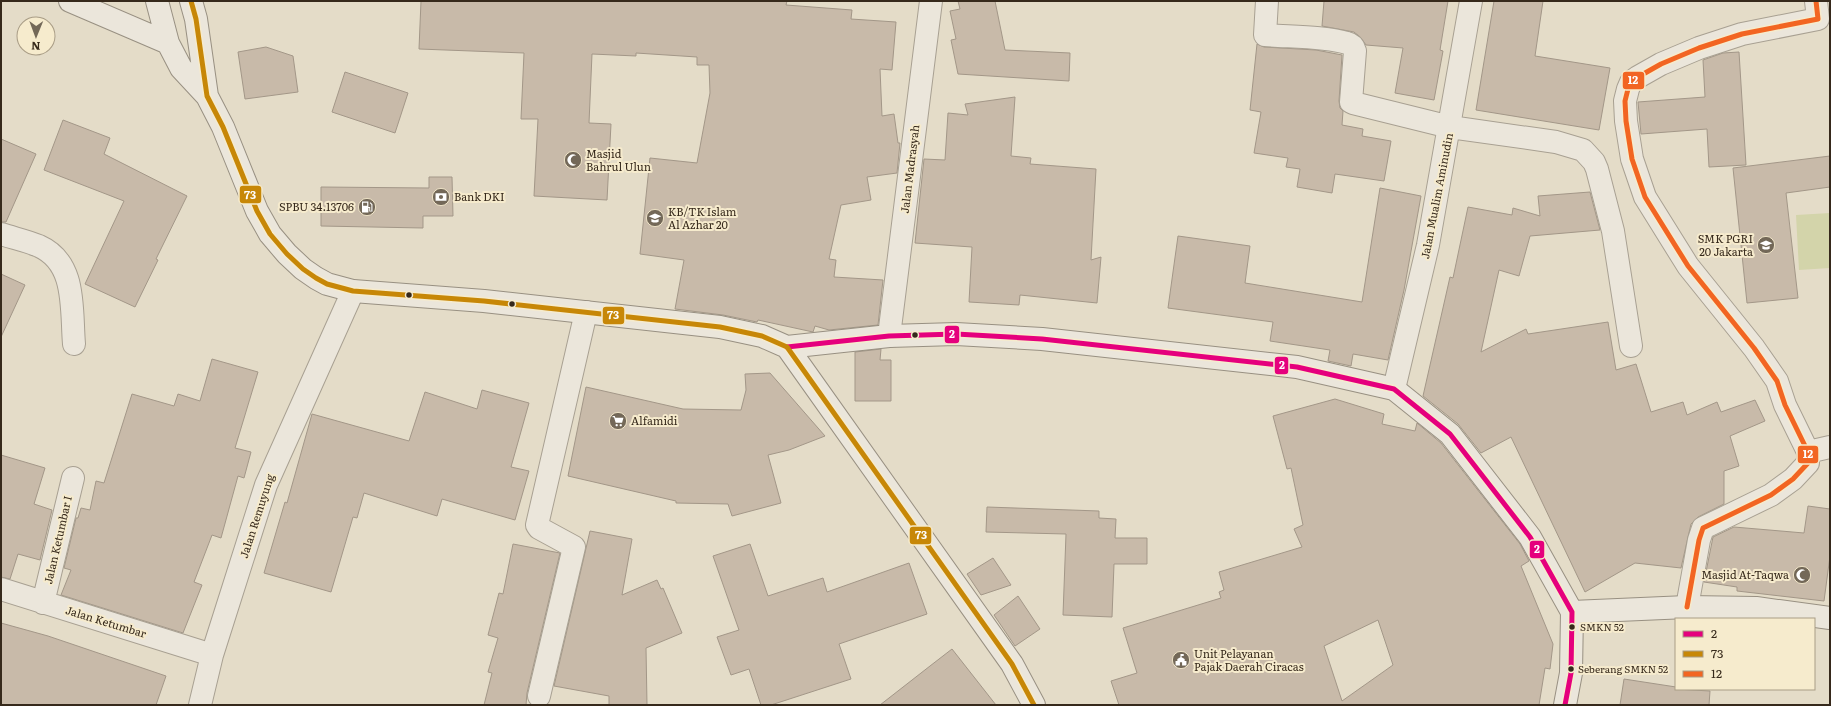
<svg xmlns="http://www.w3.org/2000/svg" width="1831" height="706" font-family="Literata,serif">
	<style>
		.green { fill: #d3d4aa }
		.building { fill: #c8baa9; stroke: #a39788; fill-rule: evenodd }
		.lines { fill: none; stroke-linecap: round; stroke-linejoin: round }
		.street-casing { stroke: #a8a092; stroke-width: 24 }
		.secondary-casing { stroke: #989082; stroke-width: 24 }
		.street { stroke: #ebe6db; stroke-width: 22 }
		.secondary { stroke: #ebe6db; stroke-width: 22 }
		.bus-1-casing { stroke: #f6ebcd; stroke-width: 8 }
		.bus-2-casing { stroke: #f6ebcd; stroke-width: 8 }
		.bus-3-casing { stroke: #f6ebcd; stroke-width: 8 }
		.bus-1 { stroke: #e5007d; stroke-width: 5 }
		.bus-2 { stroke: #c78707; stroke-width: 5 }
		.bus-3 { stroke: #f26522; stroke-width: 5 }
		.bus-dot { fill: #36291b; stroke: #f6ebcd; stroke-width: 1.5 }
		.labels { text-anchor: middle; stroke-width: 4; stroke-linejoin: round; paint-order: stroke }
		.bus-label { font-size: 10px; fill: #36291b; stroke: #f6ebcd; text-anchor: start }
		.poi-label { font-size: 11px; fill: #36291b; stroke: #f6ebcd; text-anchor: start }
		.street-label { font-size: 11px; fill: #36291b; stroke: #f6ebcd }
		.line-badge { stroke: #f6ebcd; stroke-width: 1.5 }
		.badge-label { font-size: 11px; text-anchor: middle; font-weight: bold; fill: #fff }
	</style>
	<rect width="100%" height="100%" fill="#e4dcc8"/>
	<path class="green" d="M 1830,213 L 1830,268 L 1799,270 L 1796,215 Z"/>
	<path class="building" d="M 421,1 L 787,1 L 786,5 L 852,10 L 851,19 L 896,22 L 892,70 L 880,69 L 882,116 L 894,114 L 898,143 L 900,143 L 897,173 L 867,177 L 871,200 L 841,205 L 829,259 L 836,260 L 834,277 L 883,280 L 878,325 L 829,330 L 815,326 L 813,332 L 758,320 L 757,322 L 723,315 L 675,309 L 684,260 L 640,254 L 650,158 L 697,163 L 710,93 L 709,65 L 697,65 L 697,57 L 636,53 L 636,56 L 592,54 L 589,123 L 611,124 L 607,200 L 534,196 L 538,119 L 521,119 L 524,53 L 419,49 Z
		M 958,1 L 995,1 L 1005,50 L 1070,53 L 1069,81 L 958,74 L 951,40 L 956,39 L 950,11 L 960,9 Z
		M 1324,1 L 1448,1 L 1440,50 L 1443,51 L 1434,100 L 1395,93 L 1403,48 L 1366,45 L 1361,38 L 1354,32 L 1322,26 Z
		M 1494,1 L 1543,1 L 1535,56 L 1610,68 L 1599,130 L 1476,110 Z
		M 1257,44 L 1264,47 L 1316,50 L 1342,55 L 1339,101 L 1340,108 L 1343,111 L 1342,125 L 1363,129 L 1362,136 L 1391,141 L 1384,181 L 1335,174 L 1332,193 L 1297,187 L 1300,169 L 1286,167 L 1288,158 L 1254,153 L 1261,112 L 1250,110 Z
		M 266,47 L 293,56 L 298,92 L 245,99 L 238,52 Z
		M 1739,52 L 1746,165 L 1709,167 L 1707,129 L 1641,134 L 1638,102 L 1705,97 L 1703,60 L 1723,53 Z
		M 345,72 L 408,93 L 395,133 L 332,112 Z
		M 1015,97 L 1011,156 L 1031,158 L 1030,164 L 1096,169 L 1091,260 L 1101,257 L 1097,303 L 1020,295 L 1019,305 L 969,302 L 972,247 L 915,243 L 924,159 L 945,160 L 948,113 L 968,115 L 965,104 Z
		M 63,120 L 110,138 L 104,154 L 187,196 L 156,259 L 158,260 L 135,307 L 85,284 L 124,201 L 44,170 Z
		M 1,139 L 36,154 L 6,222 L 1,222 Z
		M 1830,156 L 1830,187 L 1786,193 L 1798,298 L 1747,303 L 1733,168 Z
		M 429,177 L 452,177 L 453,216 L 423,216 L 423,228 L 321,226 L 321,187 L 429,188 Z
		M 1380,188 L 1421,196 L 1404,290 L 1388,360 L 1353,354 L 1351,366 L 1328,361 L 1330,350 L 1270,341 L 1273,322 L 1168,308 L 1178,236 L 1250,246 L 1245,283 L 1362,302 Z
		M 1590,192 L 1600,230 L 1530,236 L 1519,276 L 1499,270 L 1481,352 L 1526,329 L 1528,334 L 1608,322 L 1616,370 L 1636,364 L 1651,412 L 1683,402 L 1687,415 L 1717,402 L 1721,412 L 1755,400 L 1765,421 L 1730,436 L 1739,466 L 1724,471 L 1724,504 L 1698,517 L 1691,524 L 1681,568 L 1635,563 L 1585,592 L 1511,437 L 1481,453 L 1458,424 L 1423,396 L 1450,277 L 1453,278 L 1468,207 L 1512,215 L 1513,208 L 1540,216 L 1538,196 Z
		M 1,274 L 25,285 L 1,337 Z
		M 881,349 L 880,360 L 891,360 L 891,401 L 855,401 L 855,352 Z
		M 212,359 L 258,372 L 235,448 L 251,452 L 244,478 L 238,476 L 221,538 L 212,535 L 194,582 L 202,585 L 183,633 L 61,595 L 71,570 L 64,568 L 76,518 L 78,518 L 81,508 L 90,510 L 96,481 L 104,483 L 132,394 L 174,406 L 178,394 L 200,401 Z
		M 770,373 L 825,436 L 789,450 L 768,455 L 781,503 L 732,516 L 728,504 L 676,503 L 676,501 L 568,476 L 586,387 L 683,409 L 741,410 L 746,390 L 745,374 Z
		M 482,390 L 529,403 L 511,467 L 529,471 L 515,520 L 442,499 L 437,516 L 364,493 L 357,518 L 353,517 L 331,592 L 264,573 L 285,502 L 287,503 L 312,414 L 409,441 L 425,392 L 477,409 Z
		M 1335,399 L 1384,414 L 1382,424 L 1415,431 L 1417,423 L 1441,443 L 1520,544 L 1529,561 L 1521,566 L 1553,644 L 1550,669 L 1545,668 L 1539,705 L 1119,705 L 1111,681 L 1137,673 L 1123,628 L 1221,598 L 1219,592 L 1224,590 L 1219,572 L 1302,547 L 1294,529 L 1303,525 L 1291,468 L 1287,469 L 1273,416 ZM 1378,620 L 1393,665 L 1342,701 L 1324,646 Z
		M 1,455 L 45,468 L 34,504 L 52,510 L 40,560 L 18,554 L 10,579 L 1,577 Z
		M 1808,506 L 1830,509 L 1830,556 L 1824,601 L 1737,591 L 1737,587 L 1704,582 L 1713,537 L 1734,527 L 1804,533 Z
		M 987,507 L 1099,511 L 1099,518 L 1116,519 L 1115,538 L 1147,538 L 1147,564 L 1114,564 L 1112,617 L 1063,615 L 1066,534 L 986,532 Z
		M 590,531 L 632,539 L 622,595 L 657,580 L 661,589 L 663,588 L 682,633 L 646,648 L 647,705 L 609,705 L 609,696 L 554,686 Z
		M 513,544 L 560,553 L 527,693 L 526,705 L 484,705 L 492,673 L 488,672 L 498,638 L 488,635 L 499,593 L 503,594 Z
		M 750,544 L 768,596 L 823,578 L 827,592 L 909,563 L 927,614 L 839,644 L 851,679 L 771,705 L 761,705 L 749,669 L 731,675 L 717,637 L 739,630 L 713,556 Z
		M 993,558 L 1011,585 L 981,595 L 967,574 Z
		M 1018,596 L 1040,629 L 1015,646 L 994,615 Z
		M 1,623 L 48,636 L 166,676 L 156,705 L 1,705 Z
		M 952,649 L 996,705 L 880,705 L 930,666 Z
		M 1624,679 L 1676,687 L 1676,689 L 1710,691 L 1709,705 L 1620,705 Z"/>
	<g class="lines">
		<defs>
			<path id="street" d="M 1267,1 L 1265,35 C 1288,37 1325,36 1347,43 C 1351,44 1354,47 1355,51 L 1351,102 L 1353,103 L 1450,127 L 1556,142 L 1583,150 L 1594,162 L 1597,169 L 1613,231 L 1631,346
				M 1,234 C 13,238 27,241 39,246 C 77,263 71,309 74,344
				M 889,336 L 931,1
				M 1394,389 L 1428,245 L 1471,1
				M 1808,452 L 1830,447
				M 1,589 L 212,655
				M 43,603 L 73,478
				M 1687,607 L 1699,540 L 1703,528 L 1771,495 L 1793,479 L 1808,463 L 1808,452 L 1785,405 L 1777,381 L 1754,348 L 1688,266 L 1645,197 L 1632,159 L 1626,121 L 1625,101 L 1628,89 L 1631,82 L 1638,77 L 1661,64 L 1699,48 L 1742,34 L 1818,19 L 1816,1
				M 539,696 L 574,547 L 539,528 L 537,525 L 586,312
				M 200,705 L 212,655 L 266,485 L 353,291"/>
			<path id="secondary" d="M 70,1 L 168,43
				M 157,1 L 168,43 L 181,68 L 207,96
				M 191,1 L 196,19 L 207,96 L 223,127 L 257,211 L 270,234 L 287,254 L 303,269 L 316,278 L 327,284 L 353,291 L 484,301 L 720,327 L 762,336 L 787,347 L 1012,664 L 1034,705
				M 787,347 L 889,336 L 956,334 L 1042,339 L 1297,367 L 1394,389 L 1450,434 L 1530,537 L 1572,612 L 1571,673 L 1565,705
				M 1572,612 L 1687,607 L 1756,608 L 1830,618"/>
		</defs>
		<use href="#street" class="street-casing"/>
		<use href="#secondary" class="secondary-casing"/>
		<use href="#street" class="street"/>
		<use href="#secondary" class="secondary"/>
		<defs>
			<path id="bus-1" d="M 787,347 L 889,336 L 956,334 L 1042,339 L 1297,367 L 1394,389 L 1450,434 L 1530,537 L 1572,612 L 1571,673 L 1565,705"/>
			<path id="bus-2" d="M 191,1 L 196,19 L 207,96 L 223,127 L 257,211 L 270,234 L 287,254 L 303,269 L 316,278 L 327,284 L 353,291 L 484,301 L 720,327 L 762,336 L 787,347 L 1012,664 L 1034,705"/>
			<path id="bus-3" d="M 1687,607 L 1699,540 L 1703,528 L 1771,495 L 1793,479 L 1808,463 L 1808,452 L 1785,405 L 1777,381 L 1754,348 L 1688,266 L 1645,197 L 1632,159 L 1626,121 L 1625,101 L 1628,89 L 1631,82 L 1638,77 L 1661,64 L 1699,48 L 1742,34 L 1818,19 L 1816,1"/>
		</defs>
		<use href="#bus-1" class="bus-1-casing"/>
		<use href="#bus-2" class="bus-2-casing"/>
		<use href="#bus-3" class="bus-3-casing"/>
		<use href="#bus-1" class="bus-1"/>
		<use href="#bus-2" class="bus-2"/>
		<use href="#bus-3" class="bus-3"/>
	</g>
	<defs>
		<symbol id="mosque-disc" viewBox="-11 -11 22 22"><circle r="9.5" fill="#736858" stroke="#f6ebcd"/><path d="M3.5-4.9A6 6 0 1 0 3.5 4.9A5 5 0 1 1 3.5-4.9Z" fill="#fff"/></symbol>
		<symbol id="bank-disc" viewBox="-11 -11 22 22"><circle r="9.5" fill="#736858" stroke="#f6ebcd"/><path d="M-6-4H6V4H-6ZM0-2.3a2.3 2.3 0 1 0 0 4.6a2.3 2.3 0 1 0 0-4.6Z" fill="#fff"/></symbol>
		<symbol id="fuel-disc" viewBox="-11 -11 22 22"><circle r="9.5" fill="#736858" stroke="#f6ebcd"/><path d="M-5.5-6h7V0h2V4h1.3V-2.5L3-4.5l.8-.8L6-3V5H2.5V1h-1V6h-7ZM-4.2-4.7v3.2H.2V-4.7Z" fill="#fff"/></symbol>
		<symbol id="school-disc" viewBox="-11 -11 22 22"><circle r="9.5" fill="#736858" stroke="#f6ebcd"/><path d="M0-5L7-2L0 1L-7-2ZM-4 1L0 2.5L4 1V4Q0 6-4 4Z" fill="#fff"/></symbol>
		<symbol id="supermarket-disc" viewBox="-11 -11 22 22"><circle r="9.5" fill="#736858" stroke="#f6ebcd"/><path d="M-6-5.5h2.5l.6 2H6L4.5 2H-2.5L-4.4-4H-6ZM-1.5 3.2a1.3 1.3 0 1 0 .1 0ZM3 3.2a1.3 1.3 0 1 0 .1 0Z" fill="#fff"/></symbol>
		<symbol id="civic-disc" viewBox="-11 -11 22 22"><circle r="9.5" fill="#736858" stroke="#f6ebcd"/><path d="M-.6-6.5H3V-4.5H.6V-3L4-1V1h2V6H-6V1h2V-1L-.6-3ZM-1.2 2.5V6h2.4V2.5Z" fill="#fff"/></symbol>
	</defs>
	<g fill-rule="evenodd">
		<use href="#mosque-disc" x="563" y="150" width="20" height="20"/>
		<use href="#bank-disc" x="431" y="187" width="20" height="20"/>
		<use href="#fuel-disc" x="357" y="197" width="20" height="20"/>
		<use href="#school-disc" x="645" y="208" width="20" height="20"/>
		<use href="#school-disc" x="1756" y="235" width="20" height="20"/>
		<use href="#supermarket-disc" x="608" y="411" width="20" height="20"/>
		<use href="#mosque-disc" x="1792" y="565" width="20" height="20"/>
		<use href="#civic-disc" x="1171" y="650" width="20" height="20"/>
	</g>
	<g class="bus-dot">
		<circle cx="409" cy="295" r="3.5"/>
		<circle cx="512" cy="304" r="3.5"/>
		<circle cx="915" cy="335" r="3.5"/>
		<circle cx="1572" cy="627" r="3.5"/>
		<circle cx="1571" cy="669" r="3.5"/>
	</g>
	<g class="labels">
		<g class="bus-label">
			<text x="1580" y="631">SMKN 52</text>
			<text x="1578" y="673">Seberang SMKN 52</text>
		</g>
		<g class="poi-label">
			<text x="586" y="158">Masjid<tspan x="586" dy="13">Bahrul Ulun</tspan></text>
			<text x="454" y="201">Bank DKI</text>
			<text x="354" y="211" text-anchor="end">SPBU 34.13706</text>
			<text x="668" y="216">KB/TK Islam<tspan x="668" dy="13">Al Azhar 20</tspan></text>
			<text x="1753" y="243" text-anchor="end">SMK PGRI<tspan x="1753" dy="13">20 Jakarta</tspan></text>
			<text x="631" y="425">Alfamidi</text>
			<text x="1789" y="579" text-anchor="end">Masjid At-Taqwa</text>
			<text x="1194" y="658">Unit Pelayanan<tspan x="1194" dy="13">Pajak Daerah Ciracas</tspan></text>
		</g>
		<g class="street-label">
			<text transform="translate(910 169) rotate(-83)" y="4">Jalan Madrasyah</text>
			<text transform="translate(1437 196) rotate(-79)" y="4">Jalan Mualim Aminudin</text>
			<text transform="translate(257 516) rotate(-72)" y="4">Jalan Remuyung</text>
			<text transform="translate(58 540) rotate(-77)" y="4">Jalan Ketumbar I</text>
			<text transform="translate(106 622) rotate(17)" y="4">Jalan Ketumbar</text>
		</g>
	</g>
	<g class="line-badge">
		<rect x="1622" y="71" width="23" height="19" rx="4" fill="#f26522"/>
		<rect x="239" y="185" width="23" height="19" rx="4" fill="#c78707"/>
		<rect x="602" y="306" width="23" height="19" rx="4" fill="#c78707"/>
		<rect x="944" y="325" width="16" height="19" rx="4" fill="#e5007d"/>
		<rect x="1274" y="356" width="15" height="19" rx="4" fill="#e5007d"/>
		<rect x="1797" y="445" width="22" height="19" rx="4" fill="#f26522"/>
		<rect x="909" y="526" width="23" height="19" rx="4" fill="#c78707"/>
		<rect x="1529" y="540" width="16" height="19" rx="4" fill="#e5007d"/>
	</g>
	<g class="badge-label">
		<text x="1633" y="84">12</text>
		<text x="250" y="199">73</text>
		<text x="613" y="319">73</text>
		<text x="952" y="338">2</text>
		<text x="1282" y="369">2</text>
		<text x="1808" y="458">12</text>
		<text x="921" y="539">73</text>
		<text x="1537" y="553">2</text>
	</g>
	<rect width="1831" height="706" fill="none" stroke="#36291b" stroke-width="4"/>
	<rect x="1675" y="618" width="140" height="72" fill="#f6ebcd" stroke="#a99d86"/>
	<rect x="1683" y="631" width="20" height="6" fill="#e5007d" stroke="#a99d86"/>
	<text x="1711" y="638" font-size="12" fill="#36291b">2</text>
	<rect x="1683" y="651" width="20" height="6" fill="#c78707" stroke="#a99d86"/>
	<text x="1711" y="658" font-size="12" fill="#36291b">73</text>
	<rect x="1683" y="671" width="20" height="6" fill="#f26522" stroke="#a99d86"/>
	<text x="1711" y="678" font-size="12" fill="#36291b">12</text>
	<g transform="translate(36 36) rotate(181)"><circle r="19" fill="#f6ebcd" stroke="#a99d86"/>
	<path d="M0-3L7 15L0 10L-7 15Z" fill="#736858"/>
	<text y="-6" font-size="11" font-weight="bold" text-anchor="middle" fill="#36291b">N</text>
	</g>
</svg>
